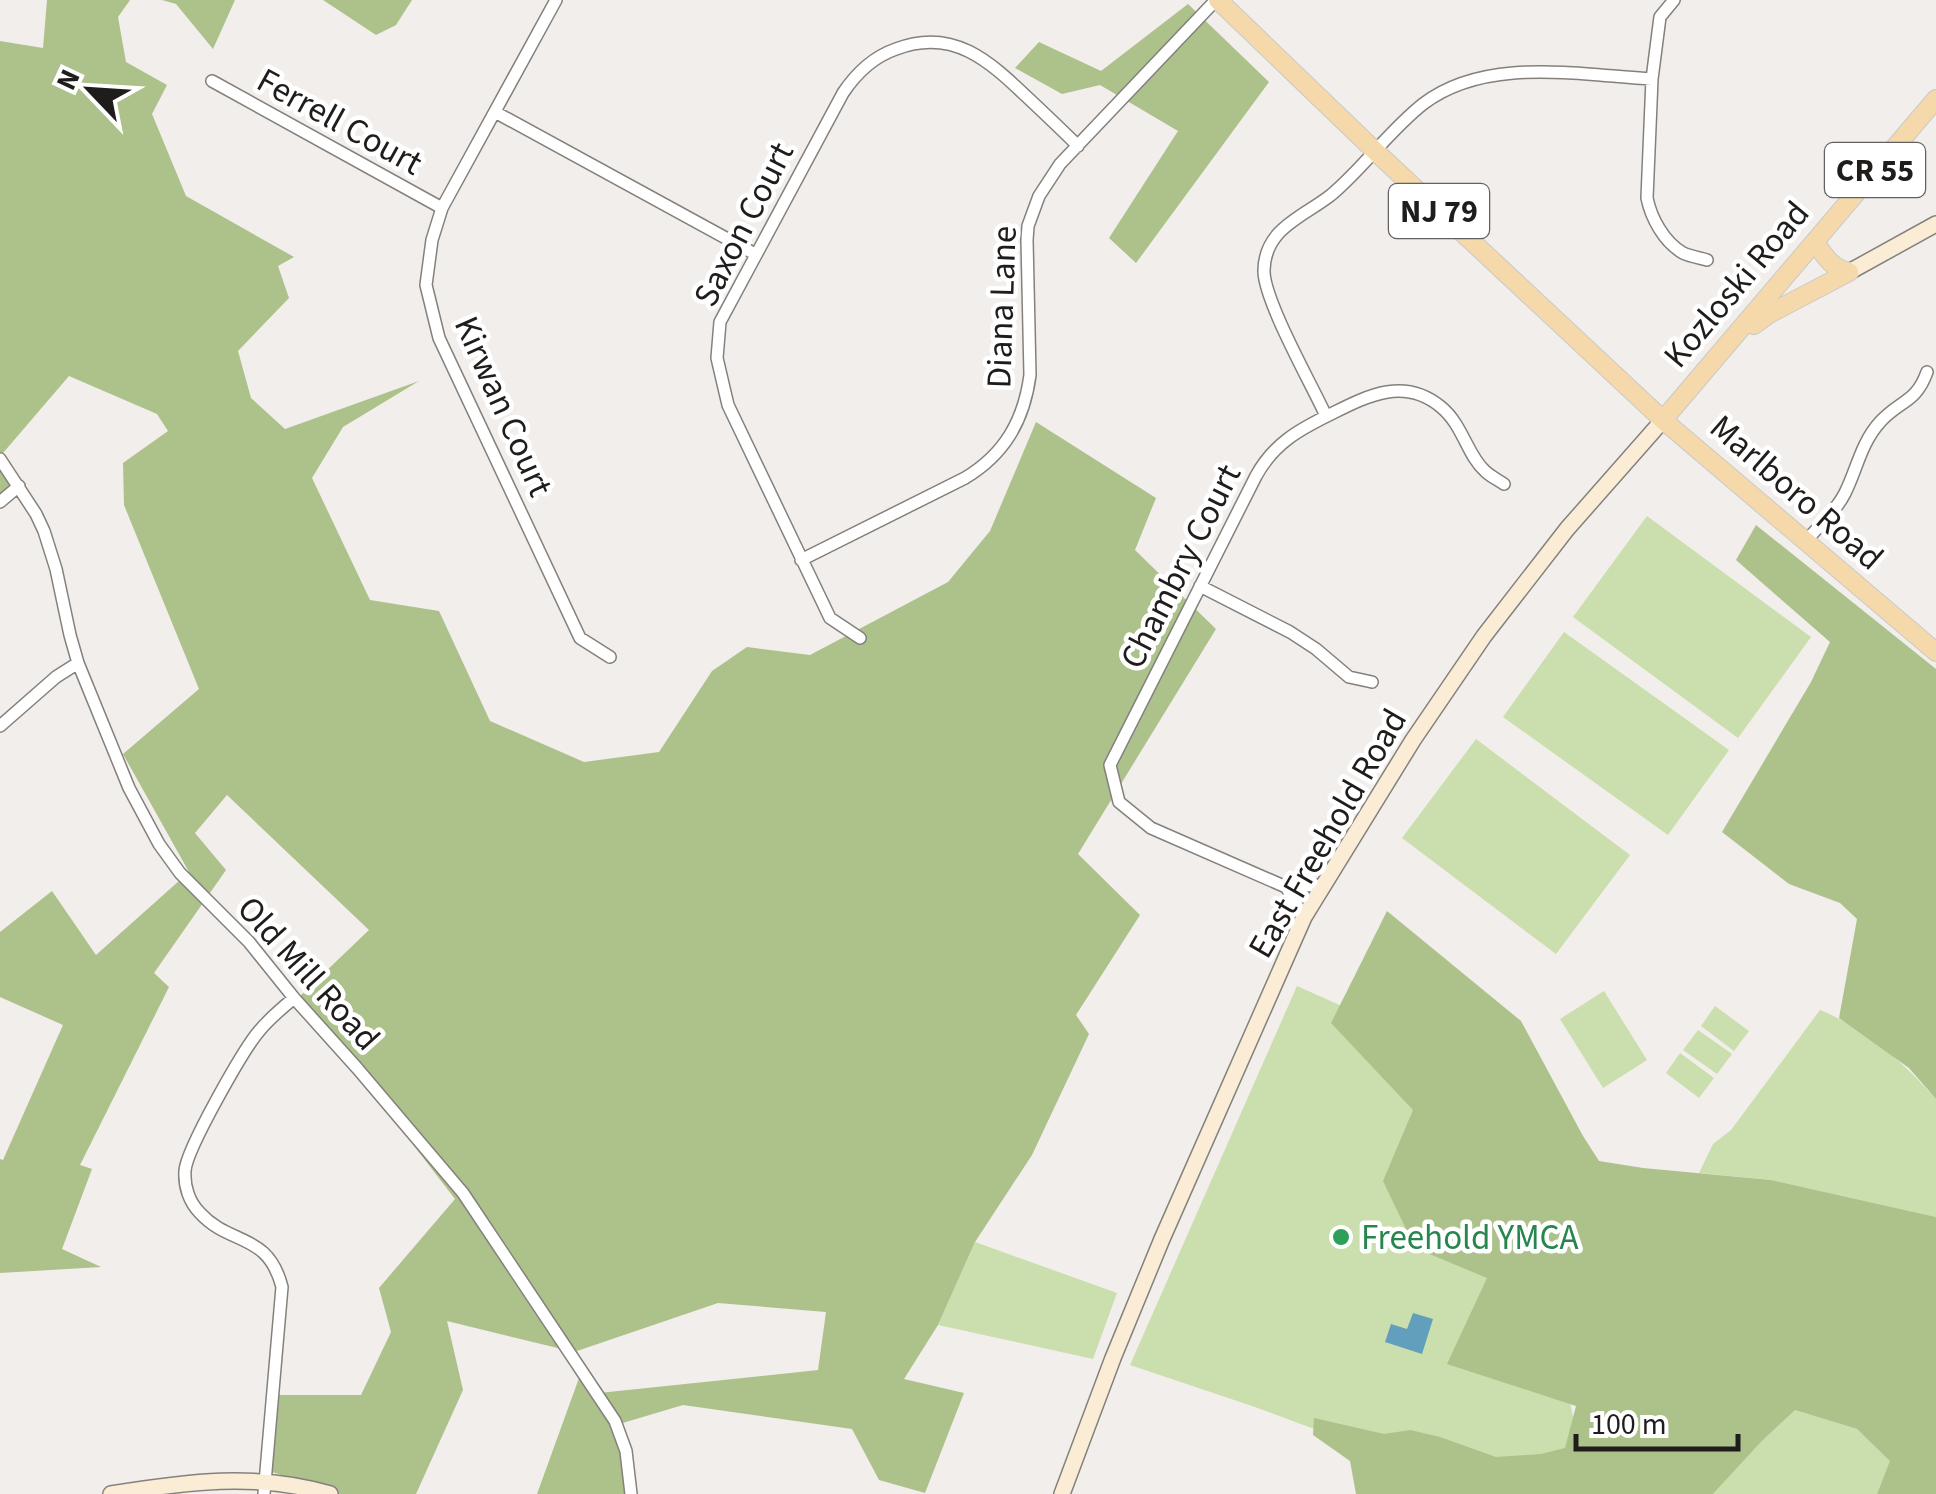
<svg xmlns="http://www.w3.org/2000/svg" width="1936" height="1494" font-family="'Source Sans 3',sans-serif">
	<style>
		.green { fill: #cbdead }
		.forest { fill: #adc18b }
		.water { fill: #619fbc }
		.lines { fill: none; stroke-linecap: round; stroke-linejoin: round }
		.street-casing { stroke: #84817d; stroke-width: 14 }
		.secondary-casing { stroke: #84817d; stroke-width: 18 }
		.primary-casing { stroke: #c9c9c9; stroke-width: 20 }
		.street { stroke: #fff; stroke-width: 11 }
		.secondary { stroke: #faecd5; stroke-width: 15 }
		.primary { stroke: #f5d9ab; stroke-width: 18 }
		.leisure-dot { fill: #2e9e5b; stroke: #fff; stroke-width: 4 }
		.labels { text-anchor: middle; stroke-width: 9; stroke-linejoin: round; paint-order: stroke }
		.shield { fill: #fff; stroke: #626160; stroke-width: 2.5 }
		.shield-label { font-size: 32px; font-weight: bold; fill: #1f1d1c }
		.street-label { font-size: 35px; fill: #1f1d1c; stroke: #fff }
		.leisure-label { font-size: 35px; fill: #27864d; stroke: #fff; text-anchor: start }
	</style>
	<rect width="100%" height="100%" fill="#f2eeeb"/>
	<path class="green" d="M 1647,516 L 1811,637 L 1738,738 L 1573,617 Z
		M 1564,632 L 1729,750 L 1668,835 L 1503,717 Z
		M 1476,739 L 1630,855 L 1556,954 L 1402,838 Z
		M 1297,986 L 1503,1078 L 1589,1494 L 1488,1494 L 1255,1407 L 1130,1365 Z
		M 1604,991 L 1647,1060 L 1603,1088 L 1560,1019 Z
		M 1715,1006 L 1749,1031 L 1734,1051 L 1701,1026 Z
		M 1820,1010 C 1865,1028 1904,1063 1936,1099 L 1936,1217 L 1771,1180 L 1699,1173 L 1713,1144 L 1731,1130 Z
		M 1698,1030 L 1732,1054 L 1717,1074 L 1683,1050 Z
		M 1680,1053 L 1714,1078 L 1699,1098 L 1666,1073 Z
		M 975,1242 L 1117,1293 L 1093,1359 L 938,1325 Z
		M 1795,1410 L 1857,1429 L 1891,1461 L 1877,1494 L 1713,1494 L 1761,1442 Z"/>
	<path class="forest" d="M 47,0 L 130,0 L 118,17 L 126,62 L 167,85 L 152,114 L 186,196 L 294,257 L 278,266 L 289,298 L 238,351 L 251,398 L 285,429 L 419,381 L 343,427 L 312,478 L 370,600 L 439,611 L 490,721 L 584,762 L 659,752 L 712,671 L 747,647 L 810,655 L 948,582 L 990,531 L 1036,422 L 1156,498 L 1135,550 L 1216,629 L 1078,854 L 1140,915 L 1076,1015 L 1089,1034 L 1032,1155 L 975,1242 L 938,1325 L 904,1379 L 964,1393 L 925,1493 L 879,1480 L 852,1429 L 683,1405 L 616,1425 L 626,1494 L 537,1494 L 583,1367 L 599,1393 L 818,1370 L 826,1312 L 718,1303 L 574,1352 L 447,1321 L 463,1390 L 416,1494 L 338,1494 L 272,1472 L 277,1395 L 361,1395 L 391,1332 L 379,1288 L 455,1199 L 299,997 L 369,930 L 227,795 L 195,833 L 226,870 L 154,973 L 169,987 L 80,1165 L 92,1169 L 62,1249 L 101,1267 L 0,1273 L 0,1159 L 3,1160 L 63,1025 L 0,997 L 0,932 L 52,891 L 96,955 L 189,872 L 123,754 L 199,689 L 124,505 L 123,463 L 168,431 L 157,414 L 69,376 L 3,453 L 20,481 L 0,499 L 0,41 L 43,48 Z
		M 162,0 L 235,0 L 213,49 L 176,4 Z
		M 323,0 L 412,0 L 396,25 L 376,35 Z
		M 1188,4 L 1269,82 L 1136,263 L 1109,238 L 1178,131 L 1100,85 L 1062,94 L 1015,68 L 1039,42 L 1101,71 Z
		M 1756,525 L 1936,669 L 1936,1099 L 1909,1068 L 1839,1018 L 1857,919 L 1840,903 L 1789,884 L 1722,832 L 1811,682 L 1830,642 L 1736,560 Z
		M 1387,911 L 1521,1021 L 1583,1136 L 1599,1161 L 1643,1168 L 1771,1180 L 1936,1217 L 1936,1494 L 1877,1494 L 1890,1461 L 1857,1429 L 1795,1410 L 1761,1442 L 1713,1494 L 1356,1494 L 1350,1461 L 1313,1435 L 1314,1418 L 1384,1434 L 1410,1430 L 1440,1437 L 1496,1457 L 1541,1454 L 1565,1448 L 1576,1406 L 1447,1364 L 1487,1278 L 1415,1248 L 1383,1181 L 1413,1110 L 1331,1023 Z"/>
	<path class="water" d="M 1413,1313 L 1433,1319 L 1422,1354 L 1385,1342 L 1391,1324 L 1407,1329 Z"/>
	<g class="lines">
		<defs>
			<path id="street" d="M 556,0 L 442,208 L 432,240 L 426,285 L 439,338 L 580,638 L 610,657
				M 1674,0 L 1660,17 L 1652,79 L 1647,198 C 1651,218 1664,242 1683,253 C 1689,256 1700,258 1707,260
				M 212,81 L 442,208
				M 495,112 L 755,254
				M 1326,416 C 1312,385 1263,299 1264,270 C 1265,228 1303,217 1331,195 C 1364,167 1389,131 1423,104 C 1486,56 1579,75 1652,79
				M 0,459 L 36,514 L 44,531 L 56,569 L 70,635 L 78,663 L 129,788 L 159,844 L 180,873 L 249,942 L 294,998 L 357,1068 L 463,1193 L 615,1421 L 626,1451 L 631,1494
				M 0,502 L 19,486
				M 1805,542 C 1819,526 1836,511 1845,493 C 1857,469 1861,443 1880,422 C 1900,400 1916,403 1927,372
				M 801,560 L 965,478 C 1005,454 1024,420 1030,375 L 1027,240 L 1028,226 L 1039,196 L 1060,164 L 1216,0
				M 1200,586 L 1290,632 L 1316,649 L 1349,677 L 1372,682
				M 860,638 L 830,618 L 728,405 L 717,358 L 720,322 L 843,93 C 857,72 873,57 896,49 C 953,27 989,61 1027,97 C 1044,113 1061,129 1078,146
				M 0,726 L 56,677 L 78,663
				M 1323,885 L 1286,887 L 1151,828 L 1119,802 L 1110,765 L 1256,476 C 1274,443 1300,429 1333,413 C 1369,395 1405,377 1441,407 C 1463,425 1467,455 1485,471 C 1490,476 1498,480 1504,484
				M 1286,887 L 1304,917
				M 264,1494 L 282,1287 C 268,1232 230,1246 200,1213 C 189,1202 184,1186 185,1171 C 186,1150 244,1048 260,1030 C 270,1018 282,1008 294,998"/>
			<path id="secondary" d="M 1849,272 L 1936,224
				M 111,1494 C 185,1482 256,1472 330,1494
				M 1062,1494 L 1113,1358 L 1162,1239 L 1304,917 L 1413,740 L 1484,636 L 1567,529 L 1663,420"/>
			<path id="primary" d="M 1218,0 L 1375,151 L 1663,420 L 1936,652
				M 1815,242 C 1824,255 1832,269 1849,272
				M 1754,325 L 1769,314 L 1849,272
				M 1663,420 L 1936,99"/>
		</defs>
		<use href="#street" class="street-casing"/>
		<use href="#secondary" class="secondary-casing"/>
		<use href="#primary" class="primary-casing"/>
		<use href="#street" class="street"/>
		<use href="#secondary" class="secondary"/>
		<use href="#primary" class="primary"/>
	</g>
	<circle class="leisure-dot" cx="1341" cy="1237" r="10"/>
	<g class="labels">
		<g class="shield">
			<rect x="1825" y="143" width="100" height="54" rx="8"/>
			<rect x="1389" y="184" width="100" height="54" rx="8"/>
		</g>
		<g class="shield-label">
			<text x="1875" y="181">CR 55</text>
			<text x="1439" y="222">NJ 79</text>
		</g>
		<g class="street-label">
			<text transform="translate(340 121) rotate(29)" y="12">Ferrell Court</text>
			<text transform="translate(743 224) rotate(-63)" y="12">Saxon Court</text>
			<text transform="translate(1736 284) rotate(-50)" y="12">Kozloski Road</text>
			<text transform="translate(1001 307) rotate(-88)" y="12">Diana Lane</text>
			<text transform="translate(504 406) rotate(66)" y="12">Kirwan Court</text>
			<text transform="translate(1797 492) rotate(41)" y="12">Marlboro Road</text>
			<text transform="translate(1180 566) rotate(-63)" y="12">Chambry Court</text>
			<text transform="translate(1327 833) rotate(-60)" y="12">East Freehold Road</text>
			<text transform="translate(309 973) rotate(48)" y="12">Old Mill Road</text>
		</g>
		<g class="leisure-label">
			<text x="1361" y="1249">Freehold YMCA</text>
		</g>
	</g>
	<g transform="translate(90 90) rotate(295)" stroke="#ffffff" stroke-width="8" paint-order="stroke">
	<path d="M0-8L18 38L0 25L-18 38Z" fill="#1f1d1c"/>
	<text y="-15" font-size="28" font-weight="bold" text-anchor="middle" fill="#1f1d1c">N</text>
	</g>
	<path d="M1576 1434v15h162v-15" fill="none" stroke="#1f1d1c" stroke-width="5"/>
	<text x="1591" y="1434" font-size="30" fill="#1f1d1c" stroke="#ffffff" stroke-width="8" paint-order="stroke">100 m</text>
</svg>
